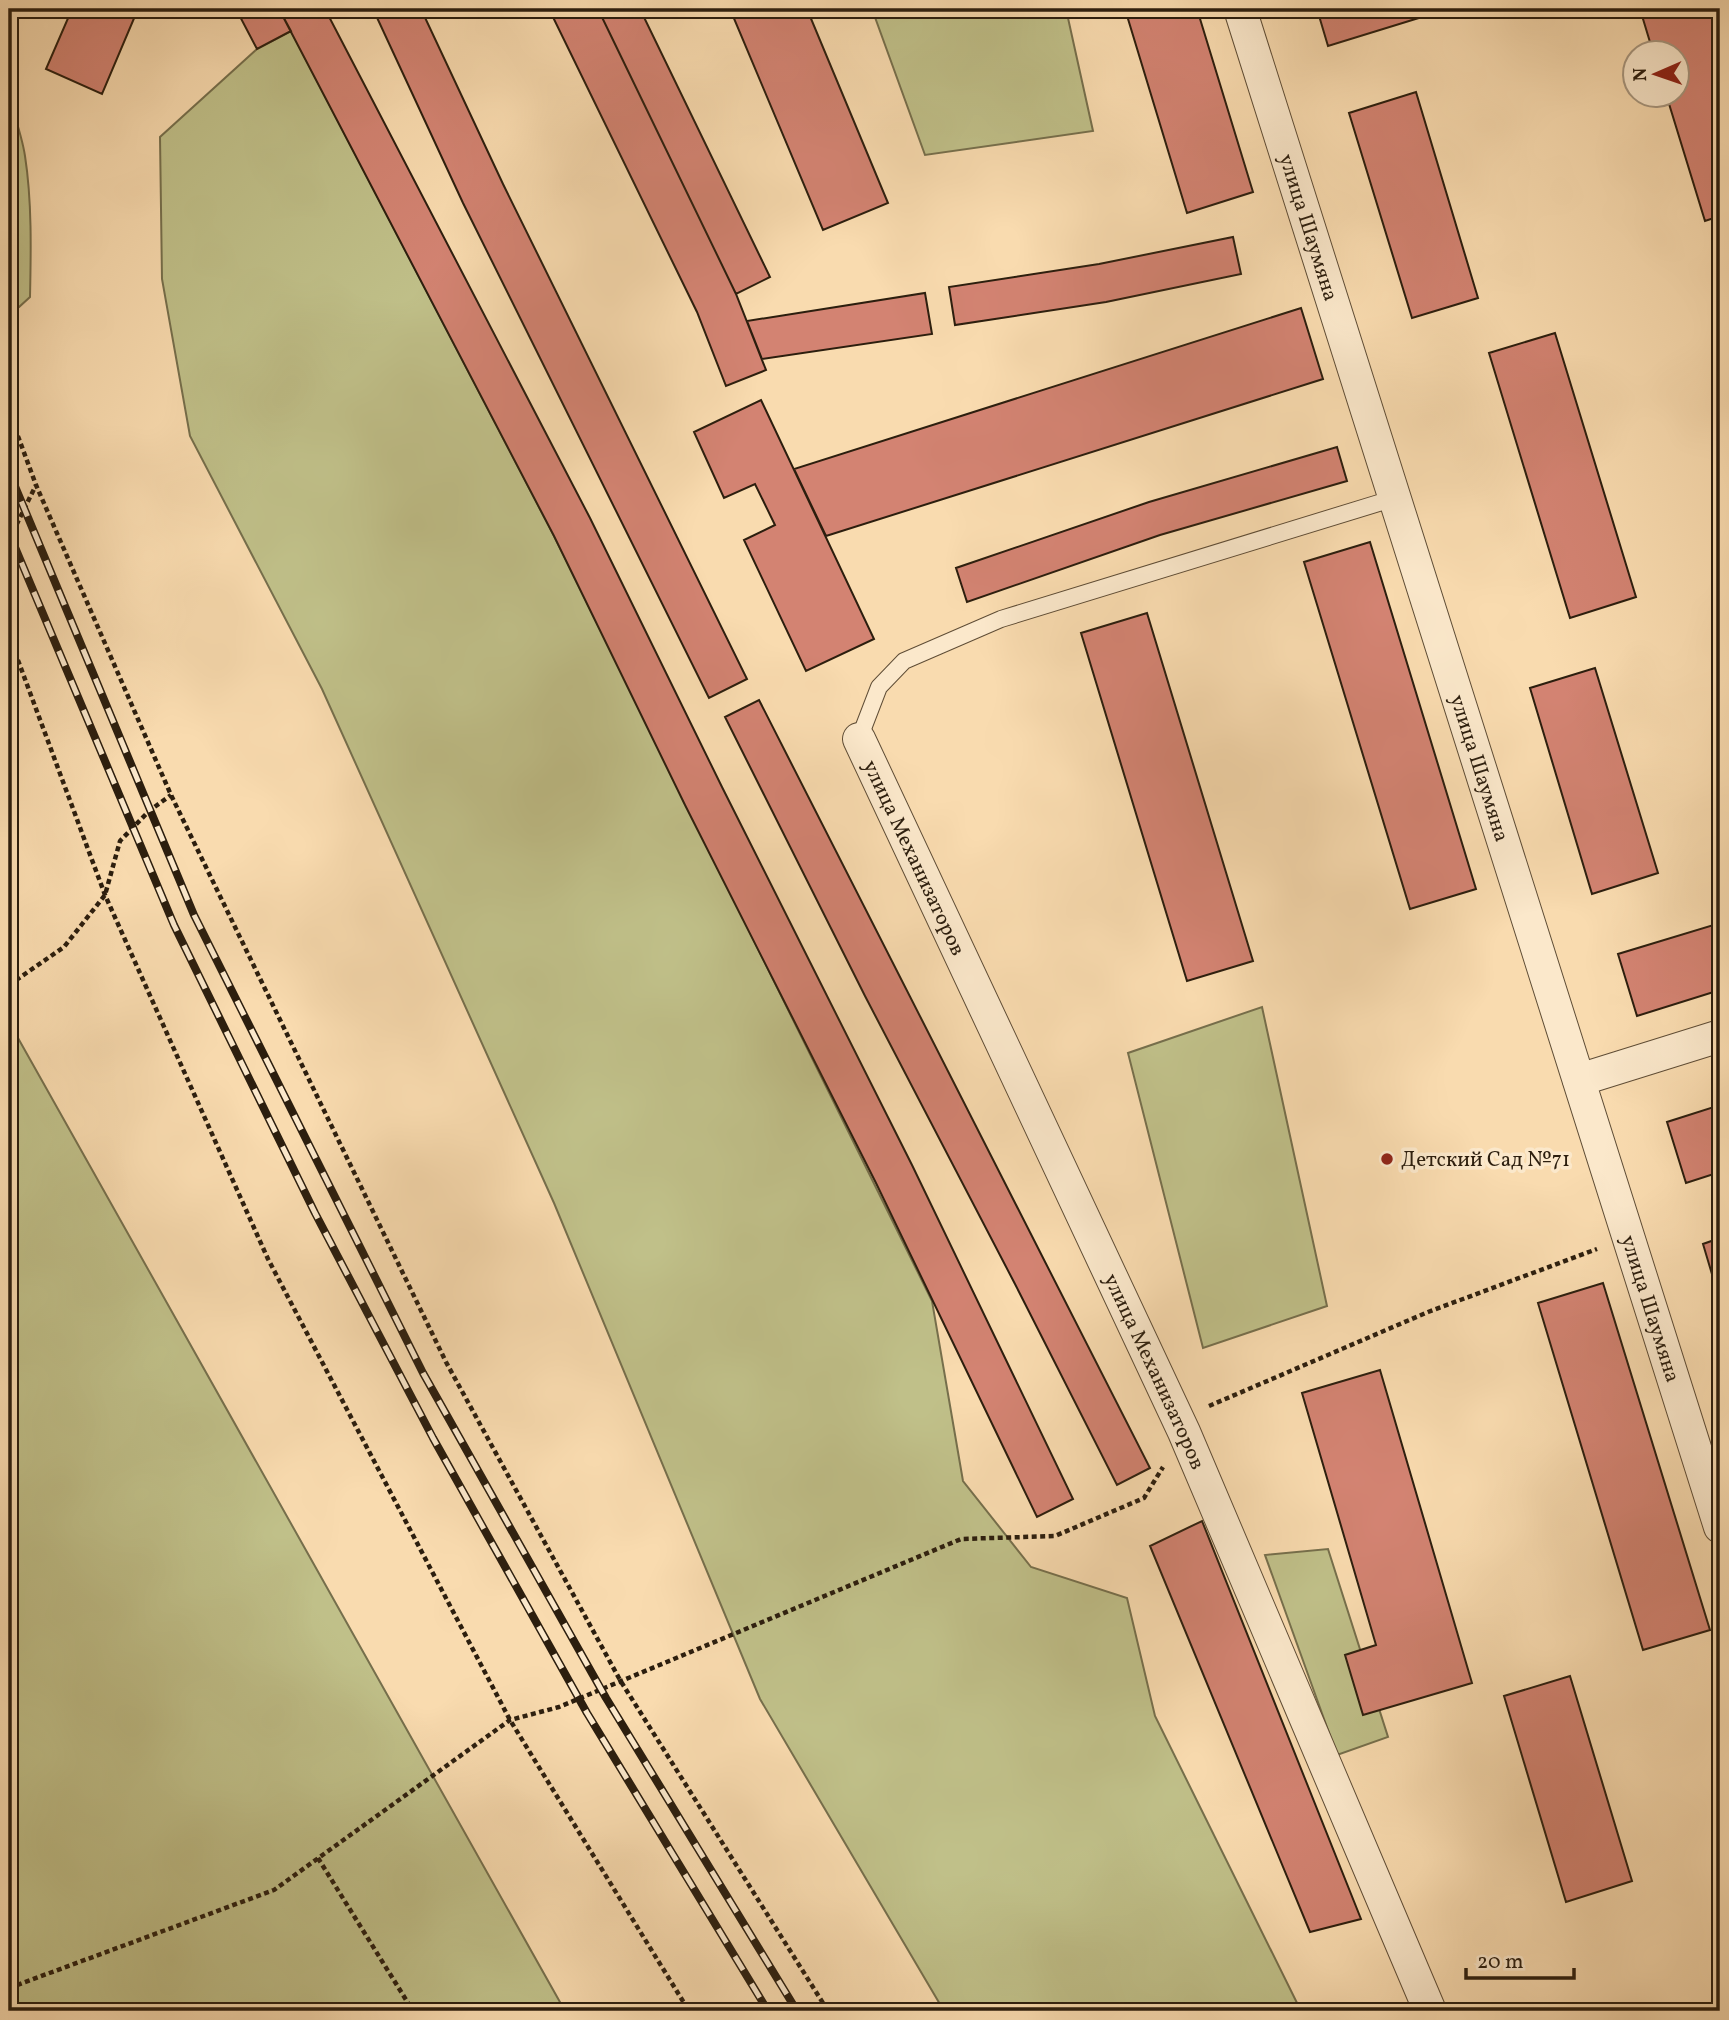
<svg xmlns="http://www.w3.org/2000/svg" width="1729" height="2020" font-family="Vollkorn,serif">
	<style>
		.green { fill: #c0c089; stroke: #766f4c; stroke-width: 2 }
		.building { fill: #d38372; stroke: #2c1e0e; stroke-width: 2 }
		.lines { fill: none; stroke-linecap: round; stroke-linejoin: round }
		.lane-casing { stroke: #5f4d36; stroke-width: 18 }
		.street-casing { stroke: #5f4d36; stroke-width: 34 }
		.path { stroke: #2c1e0e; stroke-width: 4.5; stroke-dasharray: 5 3.5; stroke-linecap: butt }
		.lane { stroke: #fbe8cb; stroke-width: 16 }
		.street { stroke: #fbe8cb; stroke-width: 32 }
		.rail-casing { stroke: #2c1e0e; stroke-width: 8 }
		.rail { stroke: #fbe8cb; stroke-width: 5; stroke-dasharray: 16; stroke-linecap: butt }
		.poi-dot { fill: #8f2418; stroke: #fbe8cb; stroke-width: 2.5 }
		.labels { text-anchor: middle; stroke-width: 7; stroke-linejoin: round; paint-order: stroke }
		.street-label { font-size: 21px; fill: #2c1e0e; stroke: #fbe8cb }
		.poi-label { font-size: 21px; fill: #2c1e0e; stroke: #fbe8cb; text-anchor: start }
	</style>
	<rect width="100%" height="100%" fill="#f9dbaf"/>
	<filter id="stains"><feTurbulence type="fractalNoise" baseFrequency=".00286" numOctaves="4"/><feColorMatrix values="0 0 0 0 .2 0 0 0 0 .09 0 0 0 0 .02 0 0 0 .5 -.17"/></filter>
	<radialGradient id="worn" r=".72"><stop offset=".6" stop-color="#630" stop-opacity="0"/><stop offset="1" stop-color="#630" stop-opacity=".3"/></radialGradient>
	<path class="green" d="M 872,9 L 1066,9 L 1093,131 L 925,155 Z
		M 291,31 L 554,536 L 932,1301 L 963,1481 L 1031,1567 L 1127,1598 L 1155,1716 L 1301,2011 L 944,2011 L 760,1699 L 554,1203 L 322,689 L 190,436 L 162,279 L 160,137 L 257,49 Z
		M 9,98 C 15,117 22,136 25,156 C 32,201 31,251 30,297 L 19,307 L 9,310 Z
		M 1262,1007 L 1327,1306 L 1203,1348 L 1128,1053 Z
		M 9,1022 L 565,2011 L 9,2011 Z
		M 1328,1549 L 1388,1737 L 1337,1755 L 1265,1555 Z"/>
	<path class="building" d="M 72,9 L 138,9 L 102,94 L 46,69 Z
		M 236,9 L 279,9 L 291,31 L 257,49 Z
		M 279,9 L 325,9 L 590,518 L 722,787 L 912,1165 L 1073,1499 L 1037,1517 L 876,1183 L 685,805 L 554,536 Z
		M 373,9 L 421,9 L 503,184 L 747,679 L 709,698 L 463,203 Z
		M 549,9 L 598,9 L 736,294 L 766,370 L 726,386 L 697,312 Z
		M 598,9 L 640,9 L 770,277 L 736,294 Z
		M 730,9 L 807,9 L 888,203 L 823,230 Z
		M 1125,9 L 1197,9 L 1253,192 L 1187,213 Z
		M 1317,9 L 1448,9 L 1328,46 Z
		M 1640,9 L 1712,9 L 1720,37 L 1720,216 L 1705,221 L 1666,94 L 1676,94 L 1676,52 L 1653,52 Z
		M 1416,92 L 1478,298 L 1412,318 L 1349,113 Z
		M 1233,237 L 1241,274 L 1106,302 L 955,325 L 949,287 L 1099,264 Z
		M 925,293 L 932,334 L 762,359 L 747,321 Z
		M 1301,308 L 1323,379 L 826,536 L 794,469 Z
		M 1555,333 L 1636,597 L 1570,618 L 1489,353 Z
		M 761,400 L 874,639 L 806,671 L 744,540 L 775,525 L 755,484 L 724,498 L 694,432 Z
		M 1337,447 L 1347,481 L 1160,535 L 967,602 L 956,568 L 1149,502 Z
		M 1370,542 L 1476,889 L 1410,909 L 1304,562 Z
		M 1147,613 L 1253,961 L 1187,981 L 1081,633 Z
		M 1595,668 L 1658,873 L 1592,894 L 1530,688 Z
		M 759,700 L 1150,1468 L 1117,1485 L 1015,1284 L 865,996 L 725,717 Z
		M 1720,923 L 1720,990 L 1637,1016 L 1618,954 Z
		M 1720,1105 L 1720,1172 L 1686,1183 L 1667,1122 Z
		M 1720,1238 L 1720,1301 L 1703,1244 Z
		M 1603,1283 L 1710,1630 L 1643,1650 L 1538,1303 Z
		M 1380,1370 L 1472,1683 L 1363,1715 L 1345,1655 L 1376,1645 L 1302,1393 Z
		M 1202,1521 L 1361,1919 L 1310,1932 L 1150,1546 Z
		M 1570,1676 L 1632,1881 L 1566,1902 L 1504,1696 Z"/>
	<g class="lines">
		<defs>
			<path id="lane" d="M 859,739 L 879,687 L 904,661 L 1001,619 L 1395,498"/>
			<g id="street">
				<path id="s1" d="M 1240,9 L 1720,1527"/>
				<path id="s2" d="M 859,739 L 1184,1432 L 1430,2011"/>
				<path d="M 1579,1080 L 1720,1036"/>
			</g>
		</defs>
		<use href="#lane" class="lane-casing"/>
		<use href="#street" class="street-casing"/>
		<path class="path" d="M 9,412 L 36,485 L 171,795 L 446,1362 L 620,1680 L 828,2011
			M 9,540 L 36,485
			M 9,636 L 105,895 L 268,1259 L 510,1720 L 689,2011
			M 9,985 L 64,947 L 105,895 L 120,841 L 149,811 L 171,795
			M 1209,1406 L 1428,1312 L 1597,1249
			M 318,1858 L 413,2011
			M 9,1988 L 274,1890 L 510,1720 L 559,1707 L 961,1539 L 1055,1536 L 1144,1498 L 1163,1467"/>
		<use href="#lane" class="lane"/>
		<use href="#street" class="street"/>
		<defs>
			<path id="rail" d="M 9,472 L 194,915 L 423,1373 L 606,1698 L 797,2011
				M 9,533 L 174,925 L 315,1213 L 433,1438 L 587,1713 L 768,2011"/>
		</defs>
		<use href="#rail" class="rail-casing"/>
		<use href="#rail" class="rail"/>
	</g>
	<circle class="poi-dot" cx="1387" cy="1159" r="7"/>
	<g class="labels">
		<g class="street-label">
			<text dy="7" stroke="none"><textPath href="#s1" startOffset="229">улица Шаумяна</textPath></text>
			<text dy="7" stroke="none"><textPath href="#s1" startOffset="796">улица Шаумяна</textPath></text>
			<text dy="7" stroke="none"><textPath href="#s2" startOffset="131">улица Механизаторов</textPath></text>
			<text dy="7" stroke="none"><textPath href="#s1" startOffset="1363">улица Шаумяна</textPath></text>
			<text dy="7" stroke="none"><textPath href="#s2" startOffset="698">улица Механизаторов</textPath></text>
		</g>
		<g class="poi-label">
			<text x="1401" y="1166">Детский Сад №71</text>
		</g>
	</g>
	<rect width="1729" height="2020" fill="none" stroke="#f9dbaf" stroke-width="35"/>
	<rect x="10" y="10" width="1708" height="1999" fill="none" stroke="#2c1e0e" stroke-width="3.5"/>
	<rect x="18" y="18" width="1694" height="1985" fill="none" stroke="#2c1e0e" stroke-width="2"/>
	<g transform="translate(1656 74) rotate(268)"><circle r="33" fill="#fbe8cb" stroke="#a8977f" stroke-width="2"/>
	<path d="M0-5L12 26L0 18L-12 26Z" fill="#8f2418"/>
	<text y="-10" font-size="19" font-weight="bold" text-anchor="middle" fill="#2c1e0e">N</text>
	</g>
	<path d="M1466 1968v10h108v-10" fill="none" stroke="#2c1e0e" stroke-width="3.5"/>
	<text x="1477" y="1968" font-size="21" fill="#2c1e0e" stroke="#fbe8cb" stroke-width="5" paint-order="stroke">20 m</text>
	<rect width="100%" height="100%" filter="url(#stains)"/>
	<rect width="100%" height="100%" fill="url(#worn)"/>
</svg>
